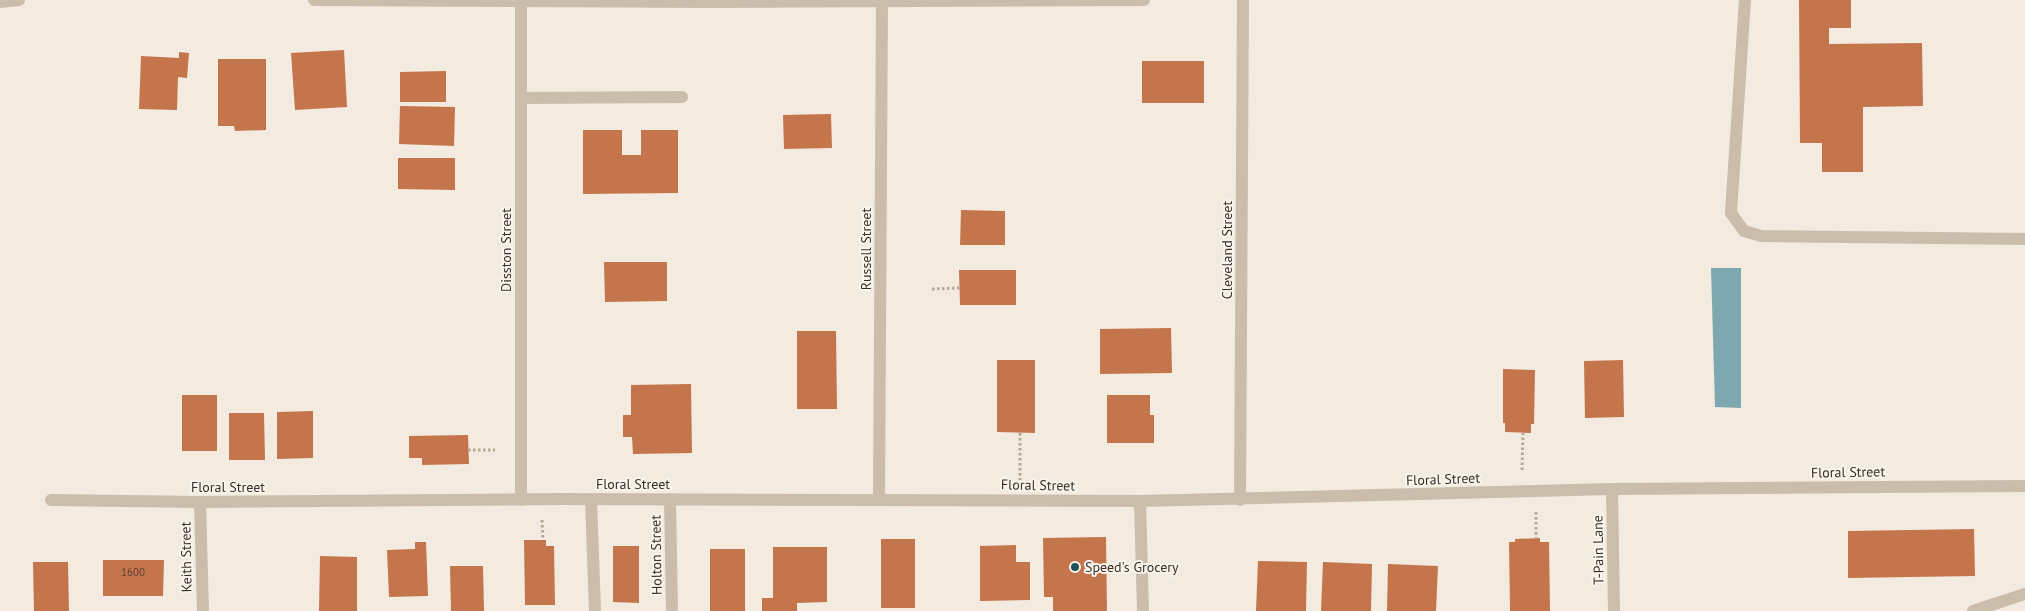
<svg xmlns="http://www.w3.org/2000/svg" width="2025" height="611" font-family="'PT Sans',sans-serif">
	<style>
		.water { fill: #7ea8af }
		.building { fill: #c4754c }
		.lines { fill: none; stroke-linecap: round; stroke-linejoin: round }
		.path { stroke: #b7a795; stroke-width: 3; stroke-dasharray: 2.5 2.5; stroke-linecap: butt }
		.service { stroke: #cbbdab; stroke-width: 12 }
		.minor { stroke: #cbbdab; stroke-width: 12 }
		.tertiary { stroke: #cbbdab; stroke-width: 12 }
		.poi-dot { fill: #20505a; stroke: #faf5ec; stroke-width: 2 }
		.labels { text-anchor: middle; stroke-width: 4; stroke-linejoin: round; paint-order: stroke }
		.number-label { font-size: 11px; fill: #5c4132 }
		.street-label { font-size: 14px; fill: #39302a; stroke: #faf5ec }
		.poi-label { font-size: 14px; fill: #39302a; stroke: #faf5ec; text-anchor: start }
	</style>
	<rect width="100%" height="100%" fill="#f3ebdf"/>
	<path class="water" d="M 1711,268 L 1741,268 L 1741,408 L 1715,407 Z"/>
	<path class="building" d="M 1799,0 L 1851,0 L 1851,28 L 1829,28 L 1829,44 L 1922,43 L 1923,106 L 1863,107 L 1863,172 L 1822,172 L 1822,143 L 1800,143 Z
		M 344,50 L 347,107 L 295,110 L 291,53 Z
		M 179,52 L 189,53 L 187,78 L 178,77 L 177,110 L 139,109 L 141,56 L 179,58 Z
		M 218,59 L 266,59 L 266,130 L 235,131 L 234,126 L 218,126 Z
		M 1142,61 L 1204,61 L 1204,103 L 1142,103 Z
		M 446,71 L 446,102 L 400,102 L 400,72 Z
		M 400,106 L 455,107 L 454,146 L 399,144 Z
		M 831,114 L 832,148 L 784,149 L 783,115 Z
		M 583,130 L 622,130 L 622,155 L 641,155 L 641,130 L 678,130 L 678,193 L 583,194 Z
		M 398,158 L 455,158 L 455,190 L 398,189 Z
		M 961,210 L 1005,211 L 1005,245 L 960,245 Z
		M 604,262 L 667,262 L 667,301 L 605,302 Z
		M 959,270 L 1016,270 L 1016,305 L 960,305 Z
		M 1171,328 L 1172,373 L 1100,374 L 1100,329 Z
		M 797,331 L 836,331 L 837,409 L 797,409 Z
		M 997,360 L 1035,360 L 1035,433 L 997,432 Z
		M 1623,360 L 1624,417 L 1585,418 L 1584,361 Z
		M 1503,369 L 1535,370 L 1534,424 L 1531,424 L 1531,433 L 1505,432 L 1505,423 L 1503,423 Z
		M 691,384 L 692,453 L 633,454 L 632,437 L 623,437 L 623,415 L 631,415 L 631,385 Z
		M 182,395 L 217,395 L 217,451 L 182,451 Z
		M 1107,395 L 1150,395 L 1150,415 L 1154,415 L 1154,443 L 1107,443 Z
		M 313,411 L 313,458 L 277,459 L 277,412 Z
		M 229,413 L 264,413 L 265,460 L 229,460 Z
		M 468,435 L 469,464 L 422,465 L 422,458 L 409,458 L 409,436 Z
		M 1974,529 L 1975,576 L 1848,578 L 1848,531 Z
		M 1106,537 L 1107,611 L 1053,611 L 1053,597 L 1044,597 L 1043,538 Z
		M 1540,538 L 1540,542 L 1549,542 L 1550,611 L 1510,611 L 1509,542 L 1515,542 L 1515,539 Z
		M 881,539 L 915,539 L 915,608 L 881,608 Z
		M 524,540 L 546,540 L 546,546 L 554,546 L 555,605 L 525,605 Z
		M 415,542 L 426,542 L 428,596 L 389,597 L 387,550 L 415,549 Z
		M 1016,545 L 1016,562 L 1030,562 L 1030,600 L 980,601 L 980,546 Z
		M 613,546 L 639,546 L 639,603 L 613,602 Z
		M 773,547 L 827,547 L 827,602 L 797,603 L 797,611 L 762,611 L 762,598 L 773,598 Z
		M 710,549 L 745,549 L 745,611 L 710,611 Z
		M 320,556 L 357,557 L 357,611 L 319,611 Z
		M 103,560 L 164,560 L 163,596 L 103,596 Z
		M 1258,561 L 1307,562 L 1306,611 L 1256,611 Z
		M 33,562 L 68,562 L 69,611 L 34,611 Z
		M 1323,562 L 1372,564 L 1371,611 L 1321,611 Z
		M 1388,564 L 1438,566 L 1436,611 L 1387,611 Z
		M 450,566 L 483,566 L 484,611 L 451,611 Z"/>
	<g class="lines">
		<path class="path" d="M 932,289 L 960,288
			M 1020,433 L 1020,480
			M 468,450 L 495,450
			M 1522,470 L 1523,433
			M 1536,512 L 1536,539
			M 542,520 L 543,540"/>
		<path class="service" d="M 1745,0 L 1731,213 L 1744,231 L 1761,236 L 2025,239
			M 521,98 L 682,97
			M 591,499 L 595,611
			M 1973,611 L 2025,594"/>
		<path class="minor" d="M 521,0 L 521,500
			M 1612,489 L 1614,611
			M 670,499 L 672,611
			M 879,499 L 882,0
			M 51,500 L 200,502 L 561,499 L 1140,501 L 1612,489 L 2025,486
			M 1240,500 L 1243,0
			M 1140,501 L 1143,611
			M 200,502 L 203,611"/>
		<path class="tertiary" d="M 314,0 L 715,2 L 1144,0
			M 0,2 L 19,0"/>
	</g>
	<circle class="poi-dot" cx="1075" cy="567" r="5"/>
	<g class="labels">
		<g class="number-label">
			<text x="133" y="576">1600</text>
		</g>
		<g class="street-label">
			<text transform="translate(866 249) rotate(-90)" y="5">Russell Street</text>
			<text transform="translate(506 250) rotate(-90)" y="5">Disston Street</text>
			<text transform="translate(1227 250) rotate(-90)" y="5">Cleveland Street</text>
			<text transform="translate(1848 472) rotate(-1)" y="5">Floral Street</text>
			<text transform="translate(1443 479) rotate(-2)" y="5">Floral Street</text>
			<text x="633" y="489">Floral Street</text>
			<text transform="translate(1038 485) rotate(1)" y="5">Floral Street</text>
			<text x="228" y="492">Floral Street</text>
			<text transform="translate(1598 550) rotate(-91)" y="5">T-Pain Lane</text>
			<text transform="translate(656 555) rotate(-91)" y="5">Holton Street</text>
			<text transform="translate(186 557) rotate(-91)" y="5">Keith Street</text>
		</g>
		<g class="poi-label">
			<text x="1085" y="572">Speed's Grocery</text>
		</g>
	</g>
</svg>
